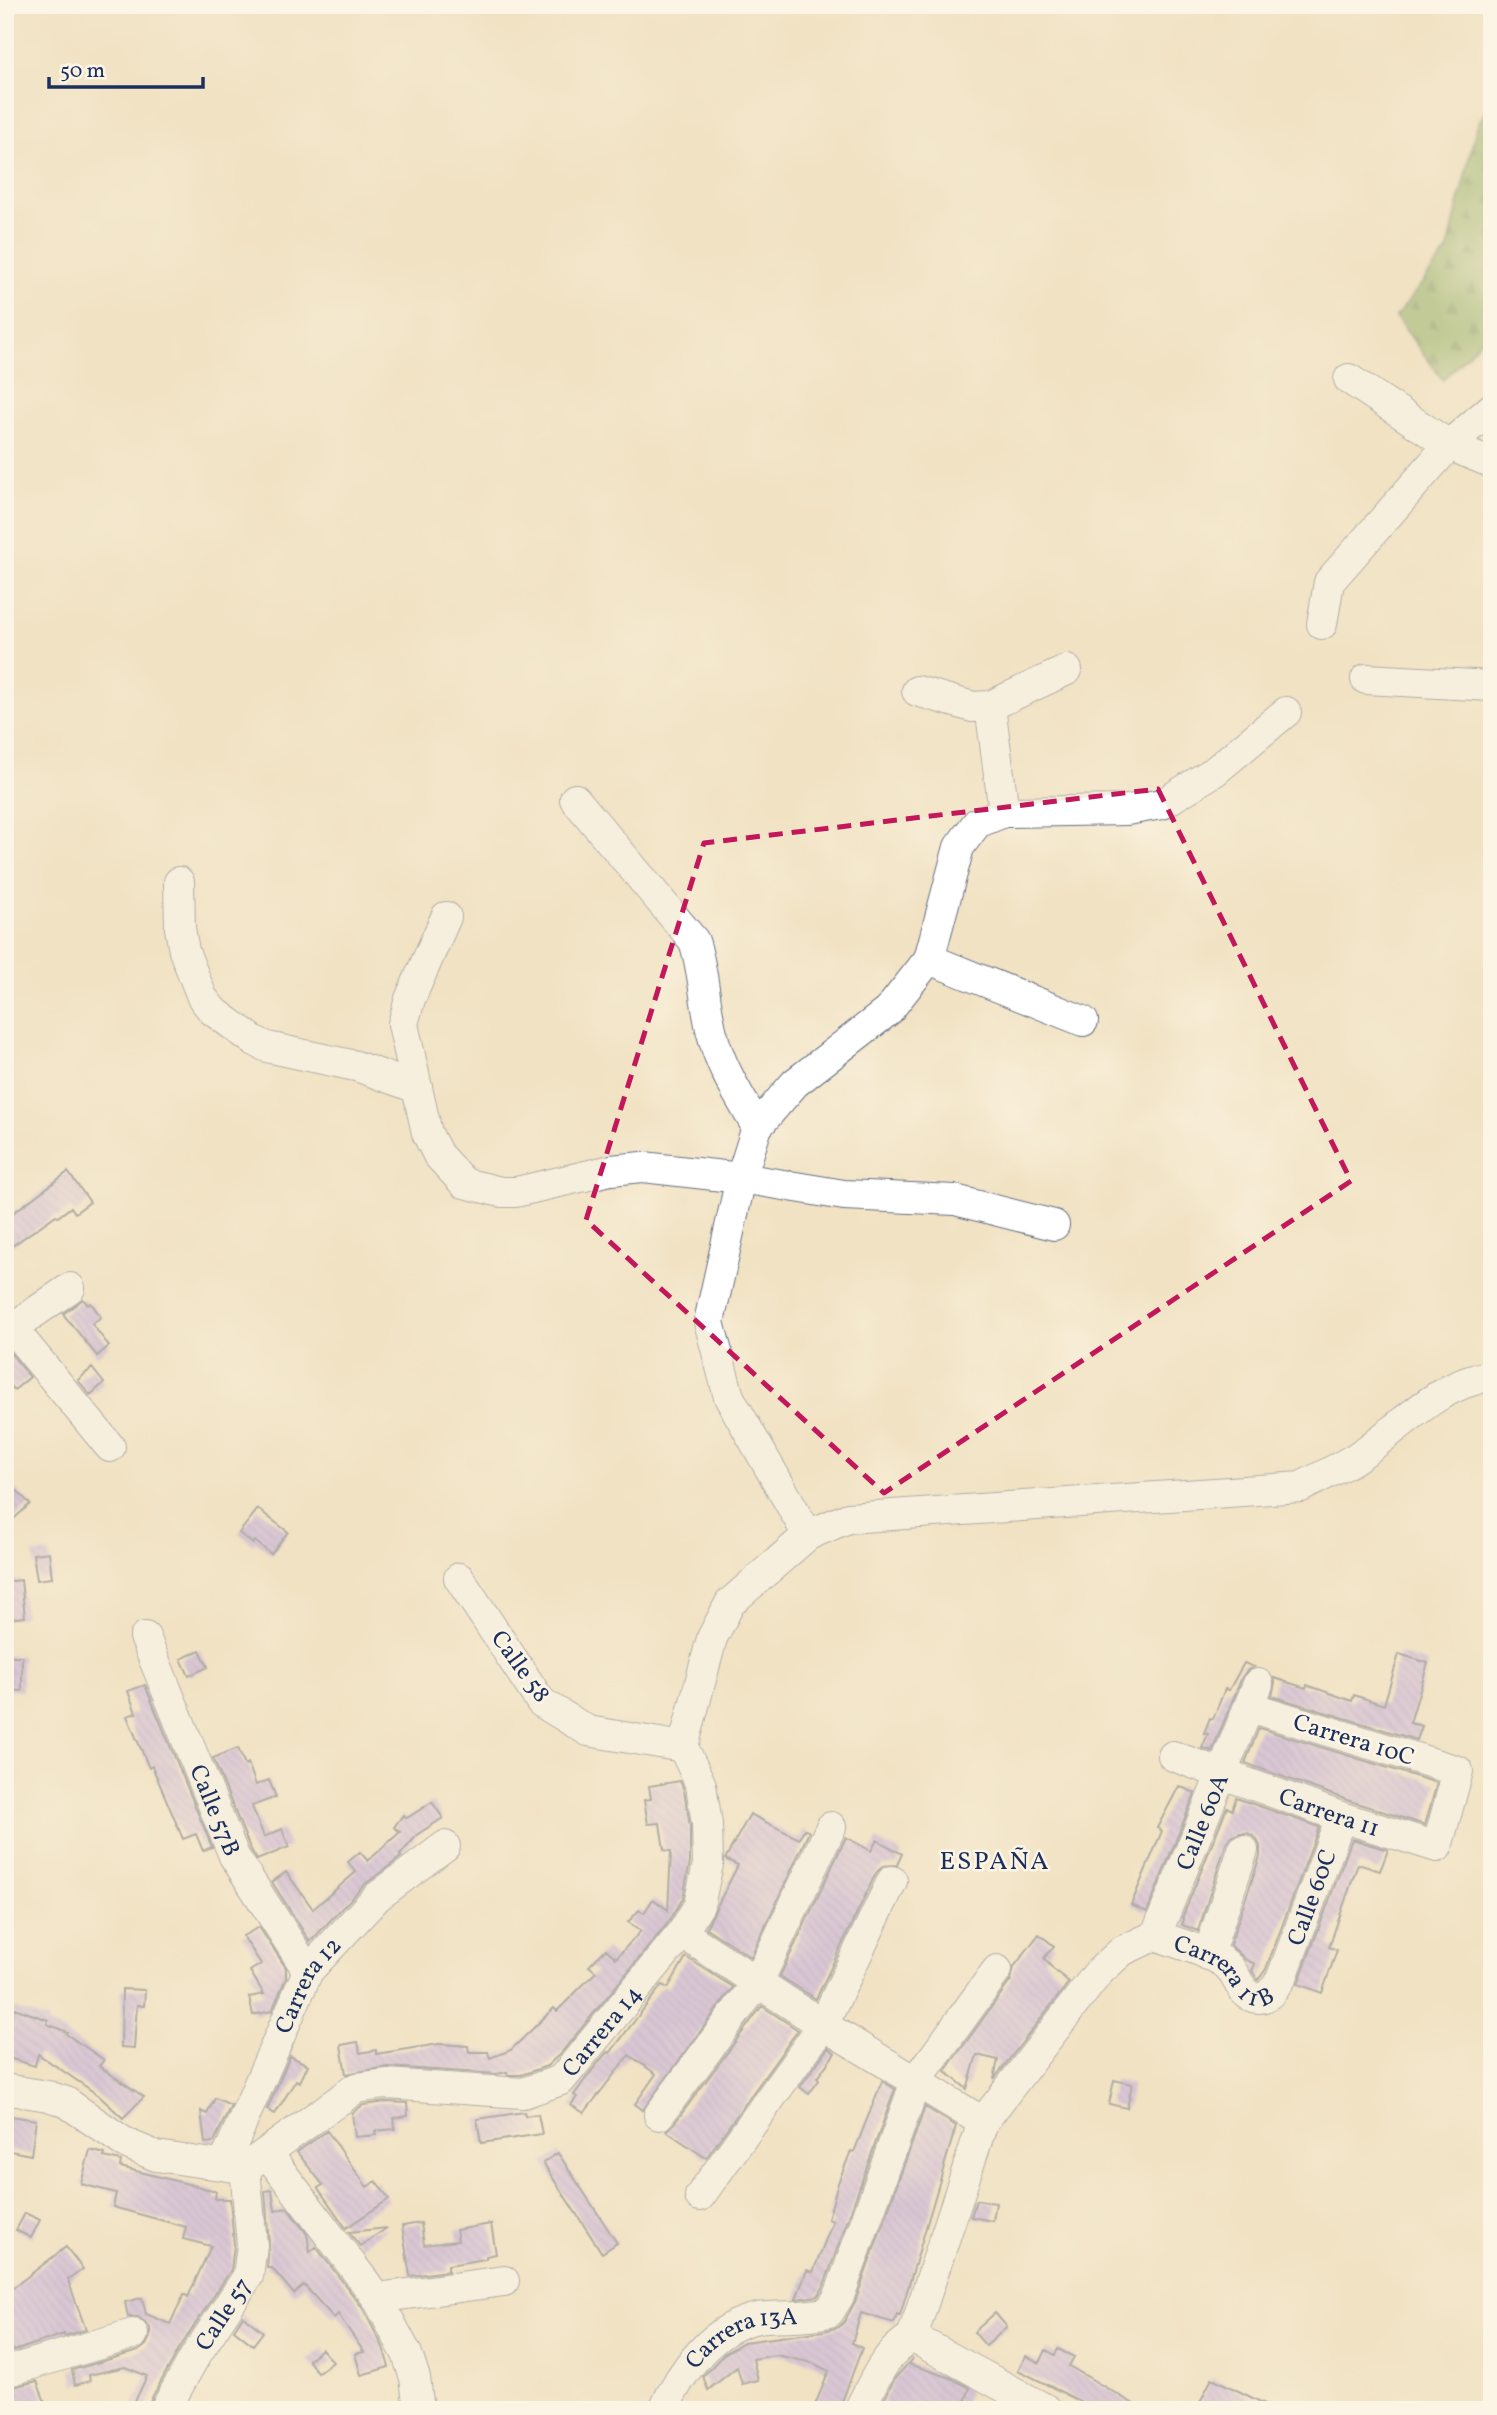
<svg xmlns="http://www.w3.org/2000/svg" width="1497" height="2415" font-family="Vollkorn,serif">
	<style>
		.forest { fill: url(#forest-firs); stroke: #537062; stroke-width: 2 }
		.building { fill: url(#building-back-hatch) }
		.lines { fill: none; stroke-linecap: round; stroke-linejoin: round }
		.minor-casing { stroke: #666e81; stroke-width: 32 }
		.minor { stroke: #fff; stroke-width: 30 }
		.marked { fill: none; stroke: #c2185b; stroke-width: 5; stroke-dasharray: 14 9; stroke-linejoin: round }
		.labels { text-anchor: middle; stroke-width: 5; stroke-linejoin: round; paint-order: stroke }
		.street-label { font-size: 24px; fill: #1b2f5e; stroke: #fcf5e5 }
		.neighbourhood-label { font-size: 26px; letter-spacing: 2px; fill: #1b2f5e; stroke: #fcf5e5 }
	</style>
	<defs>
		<pattern id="forest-firs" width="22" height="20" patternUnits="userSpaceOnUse" patternTransform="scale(1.75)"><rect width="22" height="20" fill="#8bb065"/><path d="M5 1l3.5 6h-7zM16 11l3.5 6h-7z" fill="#719056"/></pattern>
		<pattern id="building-back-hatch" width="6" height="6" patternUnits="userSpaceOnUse" patternTransform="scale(1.75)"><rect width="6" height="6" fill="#bda5eb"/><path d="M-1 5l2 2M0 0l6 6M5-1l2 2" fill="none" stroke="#9987c2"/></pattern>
	</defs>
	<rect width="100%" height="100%" fill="#fcf5e5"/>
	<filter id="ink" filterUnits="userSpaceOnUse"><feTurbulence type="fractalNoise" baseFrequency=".0143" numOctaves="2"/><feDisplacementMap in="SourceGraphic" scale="14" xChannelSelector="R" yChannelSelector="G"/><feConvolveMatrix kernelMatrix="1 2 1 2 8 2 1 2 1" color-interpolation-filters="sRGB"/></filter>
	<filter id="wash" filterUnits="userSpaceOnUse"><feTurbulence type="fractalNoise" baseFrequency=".00686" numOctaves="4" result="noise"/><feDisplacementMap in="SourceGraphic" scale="28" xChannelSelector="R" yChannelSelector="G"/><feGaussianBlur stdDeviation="1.57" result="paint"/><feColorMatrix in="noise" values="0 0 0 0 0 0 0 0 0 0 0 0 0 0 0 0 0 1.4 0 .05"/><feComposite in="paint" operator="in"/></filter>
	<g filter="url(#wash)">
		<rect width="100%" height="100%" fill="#f1e2c3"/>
		<path class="forest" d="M 1492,98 L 1492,328 L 1443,380 L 1396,317 L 1448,250 L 1476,128 Z"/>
		<g id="blocks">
			<path class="building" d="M 68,1172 L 90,1202 L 75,1213 L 71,1207 L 58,1217 L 56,1215 L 5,1251 L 5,1219 Z
				M 83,1299 L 88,1305 L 91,1303 L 101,1317 L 92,1324 L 109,1346 L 97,1356 L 63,1314 Z
				M 5,1350 L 8,1350 L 30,1377 L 14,1390 L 5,1378 Z
				M 92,1368 L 104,1383 L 90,1395 L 78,1380 Z
				M 5,1478 L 30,1504 L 5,1527 Z
				M 258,1509 L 288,1532 L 271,1554 L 255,1541 L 253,1544 L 239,1533 Z
				M 49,1552 L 52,1578 L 37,1580 L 33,1554 Z
				M 21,1580 L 25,1617 L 7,1619 L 5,1582 Z
				M 200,1650 L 208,1667 L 189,1676 L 181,1659 Z
				M 1399,1654 L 1428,1663 L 1410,1723 L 1422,1726 L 1417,1740 L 1272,1696 L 1275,1682 L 1274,1678 L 1306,1688 L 1307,1685 L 1352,1701 L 1354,1695 L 1384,1705 Z
				M 5,1656 L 22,1656 L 22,1691 L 5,1690 Z
				M 1244,1663 L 1254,1667 L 1247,1671 L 1242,1677 L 1212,1751 L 1202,1748 L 1208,1734 L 1204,1733 L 1210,1718 L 1213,1719 L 1225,1689 L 1229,1690 Z
				M 145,1685 L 212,1847 L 203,1851 L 196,1834 L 183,1839 L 152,1766 L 149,1768 L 127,1716 L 136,1713 L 128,1691 Z
				M 1259,1728 L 1437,1783 L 1425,1825 L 1347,1800 L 1245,1763 Z
				M 238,1748 L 245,1765 L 248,1763 L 256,1785 L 269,1780 L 276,1797 L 252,1806 L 264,1837 L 282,1829 L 289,1847 L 257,1860 L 250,1848 L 213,1758 Z
				M 680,1781 L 684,1790 L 690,1826 L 690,1862 L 683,1898 L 668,1923 L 561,2053 L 547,2066 L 521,2075 L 508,2075 L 507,2072 L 497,2074 L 387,2067 L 346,2074 L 341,2045 L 358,2042 L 360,2053 L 376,2050 L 376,2054 L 439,2044 L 468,2046 L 469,2052 L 488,2052 L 490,2058 L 511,2050 L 554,2008 L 557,2011 L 596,1972 L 589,1966 L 606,1949 L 616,1958 L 641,1931 L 628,1922 L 639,1910 L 644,1913 L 653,1899 L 668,1910 L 671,1851 L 664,1850 L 660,1823 L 648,1824 L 644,1800 L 651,1799 L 649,1786 Z
				M 1179,1786 L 1195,1793 L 1147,1912 L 1131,1905 L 1162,1831 L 1157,1828 Z
				M 1236,1798 L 1319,1827 L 1266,1969 L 1258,1980 L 1252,1971 L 1255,1964 L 1246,1960 L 1230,1945 L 1260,1856 L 1260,1846 L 1256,1838 L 1248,1833 L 1240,1833 L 1231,1837 L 1226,1844 L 1198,1931 L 1182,1925 L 1184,1919 L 1182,1918 L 1227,1807 L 1232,1810 Z
				M 432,1802 L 443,1818 L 418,1834 L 400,1855 L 401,1857 L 364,1885 L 310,1942 L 272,1882 L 286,1872 L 313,1909 L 356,1872 L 348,1862 L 360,1852 L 368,1861 L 400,1832 L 394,1827 L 403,1815 L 407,1818 Z
				M 750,1814 L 799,1839 L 804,1829 L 809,1832 L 751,1957 L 706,1928 L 738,1865 L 725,1859 Z
				M 846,1837 L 871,1851 L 877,1840 L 902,1854 L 897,1865 L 883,1866 L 876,1873 L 816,1999 L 780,1976 Z
				M 1352,1839 L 1388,1850 L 1380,1871 L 1358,1864 L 1329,1947 L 1337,1950 L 1322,1993 L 1298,1984 Z
				M 259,1927 L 286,1968 L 286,1978 L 272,2011 L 253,2015 L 249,1997 L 264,1994 L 250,1971 L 261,1964 L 243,1936 Z
				M 1039,1934 L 1054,1946 L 1044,1958 L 1053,1969 L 1069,1982 L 994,2079 L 998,2060 L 977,2055 L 967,2089 L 945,2071 L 1011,1980 L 1014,1967 Z
				M 686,1957 L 733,1987 L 643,2110 L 635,2104 L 656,2074 L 629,2055 L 584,2113 L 571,2105 L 577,2097 L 574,2095 L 589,2074 L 607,2052 L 610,2053 L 662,1985 L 668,1988 Z
				M 122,1989 L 145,1990 L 144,2006 L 137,2005 L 134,2048 L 121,2047 Z
				M 762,2006 L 798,2030 L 706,2158 L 666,2131 L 673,2125 Z
				M 14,2008 L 48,2020 L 47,2024 L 67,2032 L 66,2034 L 104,2060 L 99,2066 L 144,2097 L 123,2118 L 98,2095 L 38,2054 L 35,2066 L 5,2057 L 5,2039 Z
				M 828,2048 L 835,2053 L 817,2078 L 819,2080 L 809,2094 L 800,2087 Z
				M 290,2056 L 308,2065 L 300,2082 L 296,2080 L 275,2114 L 267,2110 Z
				M 1114,2080 L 1132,2084 L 1127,2108 L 1109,2104 Z
				M 882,2081 L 895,2089 L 823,2288 L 818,2296 L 796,2299 L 807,2270 L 813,2272 L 833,2221 L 828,2219 L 838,2183 L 851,2151 L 854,2152 Z
				M 215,2098 L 231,2105 L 214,2142 L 205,2143 L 201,2111 L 207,2114 Z
				M 387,2102 L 407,2103 L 408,2116 L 394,2118 L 395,2129 L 375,2131 L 376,2135 L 355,2137 L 352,2113 L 363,2105 Z
				M 925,2107 L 956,2126 L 900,2315 L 897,2314 L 894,2323 L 861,2313 L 852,2343 L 862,2348 L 839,2410 L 813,2410 L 829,2371 L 813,2363 L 776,2355 L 753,2359 L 758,2380 L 742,2384 L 737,2367 L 708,2390 L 703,2376 L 724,2354 L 744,2342 L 824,2331 L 839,2327 L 844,2322 L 855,2302 Z
				M 524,2112 L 525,2116 L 538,2114 L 542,2134 L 481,2143 L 477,2119 Z
				M 5,2115 L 36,2120 L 31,2155 L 5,2150 Z
				M 327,2131 L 367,2187 L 376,2181 L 389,2199 L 346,2228 L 318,2188 L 323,2185 L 297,2152 Z
				M 90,2150 L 105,2154 L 104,2157 L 121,2161 L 120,2167 L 216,2191 L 215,2199 L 230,2199 L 234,2245 L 231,2270 L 179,2349 L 150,2401 L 148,2410 L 131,2410 L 147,2376 L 125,2367 L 89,2375 L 90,2381 L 75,2385 L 72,2370 L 138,2351 L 146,2345 L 150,2337 L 150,2328 L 145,2322 L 138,2317 L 128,2317 L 125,2302 L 142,2298 L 146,2314 L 170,2324 L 184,2294 L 188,2297 L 211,2246 L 183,2239 L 186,2227 L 113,2207 L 116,2193 L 81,2184 Z
				M 558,2153 L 617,2243 L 602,2253 L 543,2163 Z
				M 272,2190 L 275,2211 L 287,2208 L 307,2234 L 310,2252 L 316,2247 L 362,2307 L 383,2347 L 389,2367 L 361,2375 L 355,2354 L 364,2352 L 338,2314 L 334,2318 L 304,2285 L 294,2294 L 272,2268 L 267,2268 L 269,2243 L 265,2191 Z
				M 976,2200 L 996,2203 L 993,2221 L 971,2217 Z
				M 25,2213 L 40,2220 L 31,2238 L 16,2230 Z
				M 421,2223 L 424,2245 L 458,2241 L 456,2230 L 491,2224 L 496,2254 L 486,2256 L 486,2259 L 448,2265 L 448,2271 L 410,2276 L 402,2226 Z
				M 387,2228 L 360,2246 L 349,2232 Z
				M 66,2247 L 83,2269 L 68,2280 L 86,2330 L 64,2336 L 64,2334 L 14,2351 L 5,2338 L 5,2294 Z
				M 995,2313 L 1007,2327 L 986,2346 L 974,2332 Z
				M 243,2316 L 263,2332 L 253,2345 L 234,2330 Z
				M 322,2349 L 333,2362 L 318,2373 L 308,2360 Z
				M 1058,2349 L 1074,2357 L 1069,2366 L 1144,2410 L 1097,2410 L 1018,2370 L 1026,2356 L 1040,2363 L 1046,2350 L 1055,2355 Z
				M 913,2358 L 909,2364 L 951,2378 L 970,2388 L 962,2410 L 879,2410 L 895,2378 Z
				M 1212,2378 L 1277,2410 L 1196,2410 Z
				M 37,2381 L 48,2410 L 5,2410 L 5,2389 Z"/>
		</g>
	</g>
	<g filter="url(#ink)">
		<use href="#blocks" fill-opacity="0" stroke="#666e81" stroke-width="2"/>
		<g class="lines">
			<defs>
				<g id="minor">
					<path d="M 1349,379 L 1449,445 L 1492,463"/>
					<path d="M 1322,624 L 1329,582 L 1449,445 L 1492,408"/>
					<path d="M 1366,679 L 1492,686"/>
					<path d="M 917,691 L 973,707 L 990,706 L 1067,670"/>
					<path d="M 990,706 L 1004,812"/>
					<path d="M 575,799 L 694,941 C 704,971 704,1002 712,1033 C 720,1067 740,1097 757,1127"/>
					<path d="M 179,882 L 180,928 L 184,951 L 202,997 L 212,1010 L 253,1040 L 267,1047 L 356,1066 L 417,1088"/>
					<path d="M 446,917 L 410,999 L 403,1024 L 427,1133 L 438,1155 L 464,1183 L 501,1192 L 516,1192 L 611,1170 L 643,1167 L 741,1178 L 844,1195 L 955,1200 L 1054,1225"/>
					<path d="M 929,959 L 1083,1021"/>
					<path d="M 12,1328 L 110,1447"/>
					<path d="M 5,1333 L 70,1288"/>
					<path d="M 808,1535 L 729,1397 L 709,1322 L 741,1178 L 757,1127 L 795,1083 L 888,1011 L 929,959 L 959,847 L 977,823 L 1004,812 L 1127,810 L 1162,804 L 1215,771 L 1286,712"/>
					<path d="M 459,1578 L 541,1702 L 588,1731 L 683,1747"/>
					<path id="s1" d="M 145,1637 L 234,1856 L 308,1971"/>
					<path d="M 683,1747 L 712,1638 L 730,1603 L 808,1535 L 848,1518 L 1301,1487 C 1318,1478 1337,1469 1354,1459 C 1399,1430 1436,1383 1492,1376"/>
					<path id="s2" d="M 1173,1756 L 1341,1817 L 1437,1847 L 1458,1771 L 1250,1707"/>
					<path d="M 682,1933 L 823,2025 L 983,2122"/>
					<path id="s3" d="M 1156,1935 C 1175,1943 1212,1952 1227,1965 C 1238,1975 1241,1999 1259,1998 C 1271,1998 1276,1985 1282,1977 L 1341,1817"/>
					<path id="s4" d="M 1156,1935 L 1258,1684"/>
					<path d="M 1208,1955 L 1243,1850"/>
					<path d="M 5,2089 L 48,2096 L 66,2102 L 125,2143 L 156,2156 L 242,2168"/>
					<path d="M 659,2115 L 758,1982 L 831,1827"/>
					<path d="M 267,2153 L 377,2298 L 407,2354 L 415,2378 L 419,2410"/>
					<path id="s5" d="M 224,2164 L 308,1971 L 377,1897 L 445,1846"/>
					<path id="s6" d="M 245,2168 L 356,2088 L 386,2084 L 523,2093 L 561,2080 L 682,1933 L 699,1905 L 708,1864 L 707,1824 L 701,1785 L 683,1747"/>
					<path d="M 700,2196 L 823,2025 L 892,1881"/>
					<path d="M 377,2298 L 504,2281"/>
					<path d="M 912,2337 L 983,2122 L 1098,1973 L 1122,1951 L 1156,1935"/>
					<path d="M 912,2337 L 1047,2410"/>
					<path d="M 5,2372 L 133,2334"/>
					<path id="s7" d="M 165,2410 L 194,2358 L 248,2276 L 252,2245 L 245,2168"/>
					<path id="s8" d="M 664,2410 C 680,2371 714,2326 758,2318 C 782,2315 805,2318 829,2312 L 839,2296 L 916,2081 L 997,1970"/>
					<path d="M 859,2410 C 874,2382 884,2353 912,2337"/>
				</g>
			</defs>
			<use href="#minor" class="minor-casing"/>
			<use href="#minor" class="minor"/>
		</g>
	</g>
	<path d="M0 0H1497V2415H0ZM 1158,789 L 1351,1181 L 884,1493 L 586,1220 L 704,843 Z" fill="#f1e2c3" fill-opacity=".55" fill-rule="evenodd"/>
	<path class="marked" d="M 1158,789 L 1351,1181 L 884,1493 L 586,1220 L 704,843 Z"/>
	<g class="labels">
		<g class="street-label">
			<text transform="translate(521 1666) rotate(54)" y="8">Calle 58</text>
			<text transform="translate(1354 1739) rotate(17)" y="8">Carrera 10C</text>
			<text dy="8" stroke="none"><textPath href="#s1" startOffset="187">Calle 57B</textPath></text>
			<text dy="8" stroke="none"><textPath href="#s2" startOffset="166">Carrera 11</textPath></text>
			<text dy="8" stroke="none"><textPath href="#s4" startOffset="122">Calle 60A</textPath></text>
			<text dy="8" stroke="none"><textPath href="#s3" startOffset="243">Calle 60C</textPath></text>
			<text dy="8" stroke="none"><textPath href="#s3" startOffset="80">Carrera 11B</textPath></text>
			<text dy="8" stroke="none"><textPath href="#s5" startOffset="198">Carrera 12</textPath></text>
			<text dy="8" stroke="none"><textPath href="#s6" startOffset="408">Carrera 14</textPath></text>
			<text dy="8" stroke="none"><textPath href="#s7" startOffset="112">Calle 57</textPath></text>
			<text dy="8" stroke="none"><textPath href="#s8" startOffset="114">Carrera 13A</textPath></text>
		</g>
		<g class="neighbourhood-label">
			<text x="995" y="1869">ESPAÑA</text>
		</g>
	</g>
	<rect width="1497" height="2415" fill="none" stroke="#fcf5e5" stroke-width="28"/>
	<path d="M49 77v10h154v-10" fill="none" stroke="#1b2f5e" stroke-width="3.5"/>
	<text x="60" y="77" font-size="21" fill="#1b2f5e" stroke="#fcf5e5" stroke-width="5" paint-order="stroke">50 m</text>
</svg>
